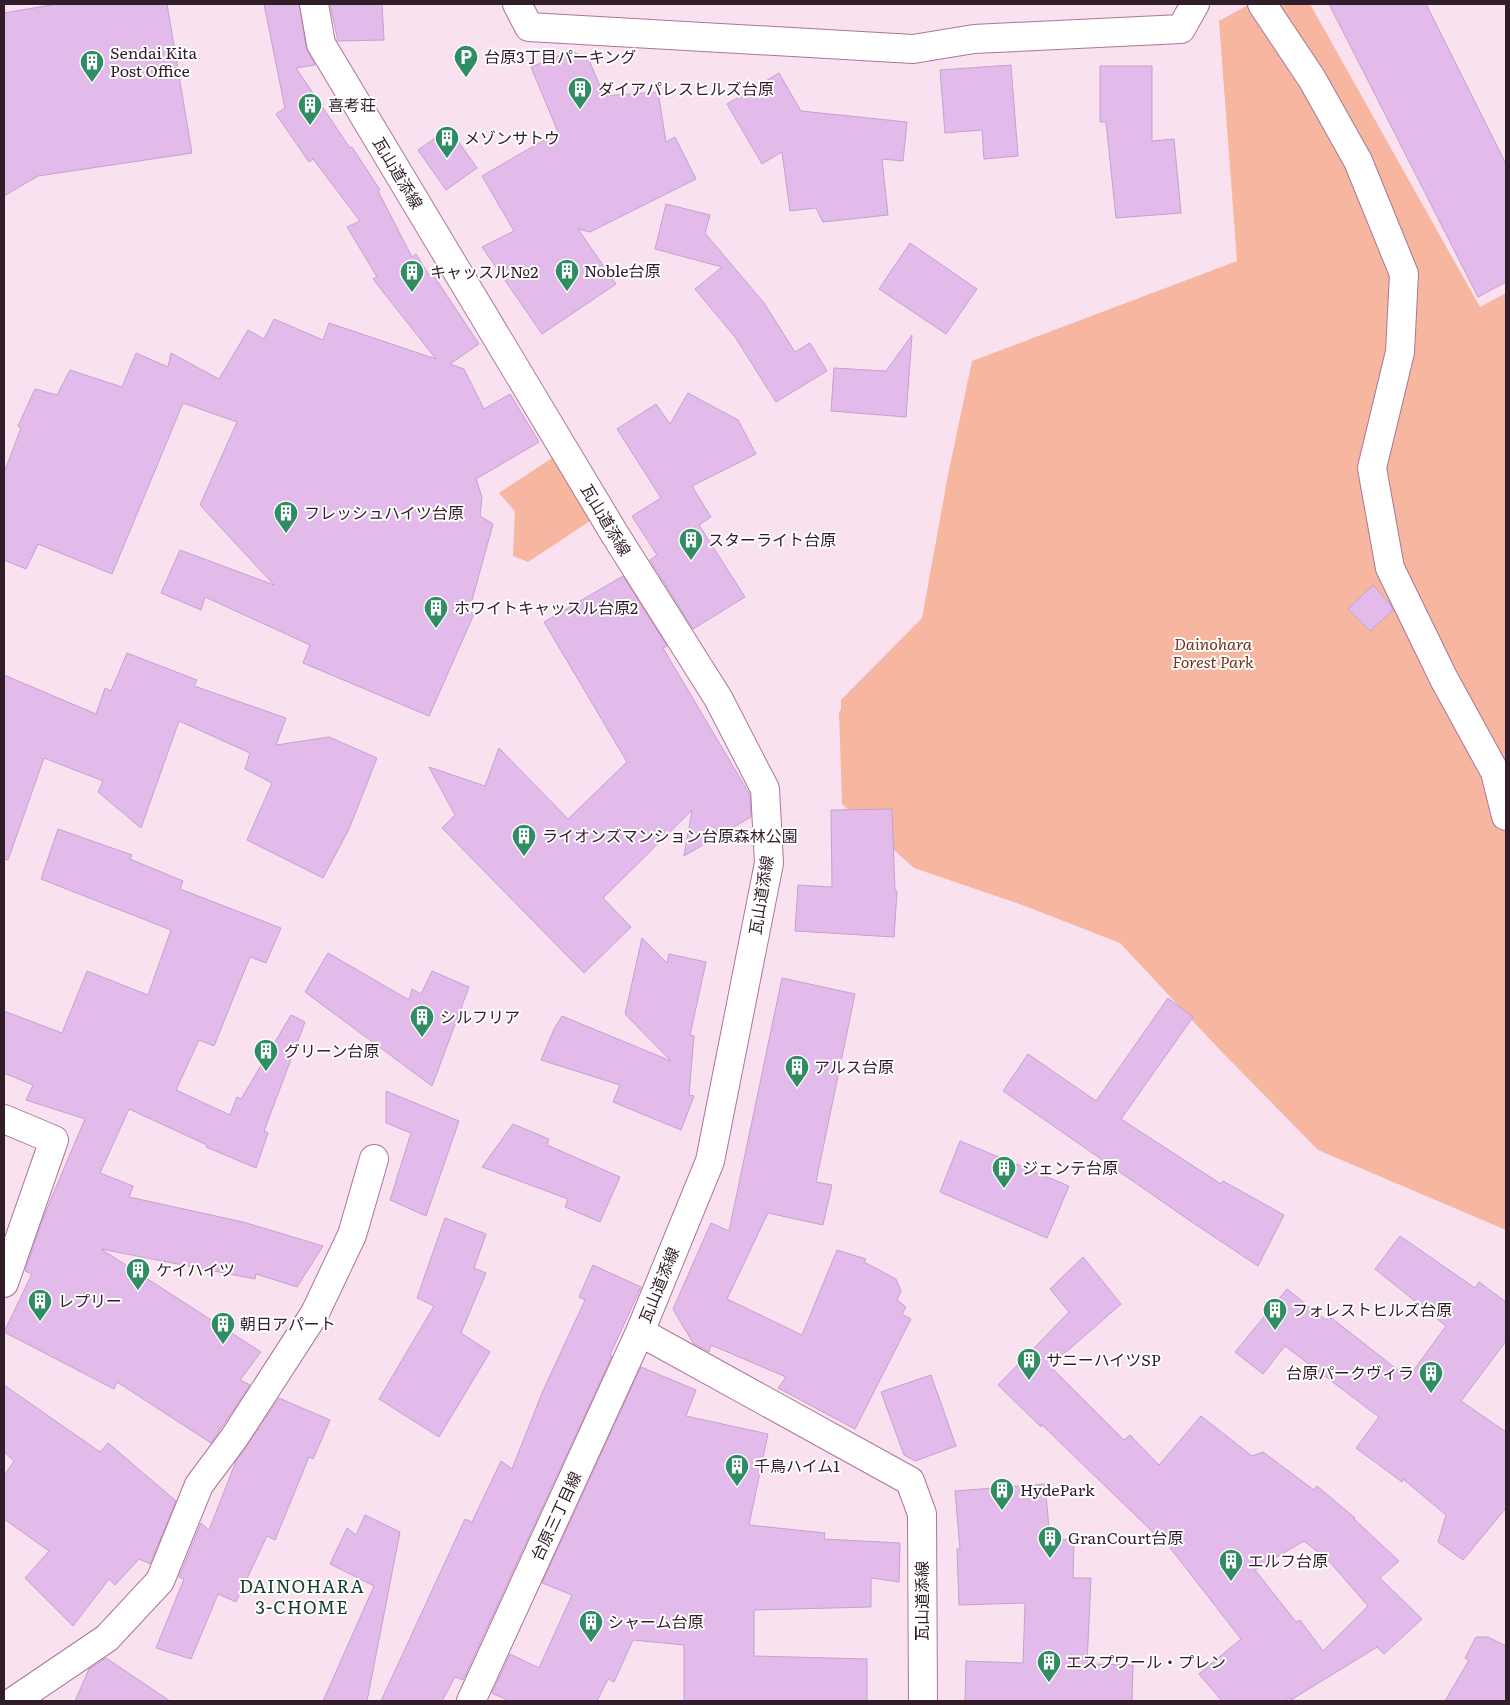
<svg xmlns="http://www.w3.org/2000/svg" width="1510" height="1705" font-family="Literata,'Noto Sans JP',serif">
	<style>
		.green { fill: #f7b69f }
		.building { fill: #e3bbeb; stroke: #c7a0cf; fill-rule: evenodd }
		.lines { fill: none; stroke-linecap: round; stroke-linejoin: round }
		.street-casing { stroke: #ab7698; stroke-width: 30 }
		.street { stroke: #fff; stroke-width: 28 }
		.labels { text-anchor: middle; stroke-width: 4; stroke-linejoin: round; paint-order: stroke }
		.poi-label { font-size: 16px; fill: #311c2a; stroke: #fff; text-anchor: start }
		.street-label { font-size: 16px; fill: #311c2a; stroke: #fff }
		.park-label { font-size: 16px; font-style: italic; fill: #73331a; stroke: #fff }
		.neighbourhood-label { font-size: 18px; letter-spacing: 1px; fill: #133f2b; stroke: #fff }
	</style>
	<rect width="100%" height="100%" fill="#f9e1f0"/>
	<path class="green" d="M 1250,4 L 1310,4 L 1480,307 L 1506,293 L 1506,1230 L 1318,1150 L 1220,1050 L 1120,943 L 1025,906 L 914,868 L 842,804 L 839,712 L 841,710 L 841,700 L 922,618 L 948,475 L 972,361 L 1237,261 L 1219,21 Z
		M 555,456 L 563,476 L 590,521 L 528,562 L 513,556 L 515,511 L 499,493 Z"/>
	<path class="building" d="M 57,4 L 167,4 L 192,153 L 38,176 L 4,196 L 4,13 Z
		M 264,4 L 299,4 L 306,47 L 315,65 L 296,68 L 350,148 L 352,147 L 380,190 L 378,191 L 412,257 L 416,254 L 429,275 L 432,273 L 479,344 L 450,364 L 464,369 L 484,409 L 510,394 L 539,442 L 476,479 L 482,497 L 480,516 L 493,524 L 469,611 L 474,614 L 429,716 L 303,663 L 310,645 L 205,597 L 201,610 L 161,593 L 180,550 L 274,585 L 200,505 L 237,422 L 183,403 L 112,574 L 38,544 L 26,569 L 4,560 L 4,473 L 21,428 L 18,426 L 35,389 L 57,395 L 70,370 L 122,387 L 136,353 L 168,367 L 171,353 L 219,379 L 248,330 L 264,339 L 274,319 L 323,340 L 329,323 L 436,359 L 373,279 L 377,277 L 347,227 L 360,221 L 313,159 L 309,162 L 276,114 L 285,108 Z
		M 330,4 L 382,4 L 384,40 L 338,41 Z
		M 1329,4 L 1426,4 L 1506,164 L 1506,282 L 1478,297 Z
		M 568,52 L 574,52 L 589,60 L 604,96 L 658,92 L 666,142 L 675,137 L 696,179 L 590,232 L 578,229 L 616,284 L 542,334 L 482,247 L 514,231 L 482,176 L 558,132 L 531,67 Z
		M 1011,65 L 1018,156 L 984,159 L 982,130 L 945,133 L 940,70 Z
		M 1100,66 L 1152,66 L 1152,141 L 1174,139 L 1181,213 L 1116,218 L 1106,122 L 1100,122 Z
		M 779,73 L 801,111 L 907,122 L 903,161 L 882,159 L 888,215 L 823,222 L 816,208 L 790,211 L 782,152 L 762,164 L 727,104 Z
		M 449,128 L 477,168 L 446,190 L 418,150 Z
		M 666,204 L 710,215 L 705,233 L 764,303 L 795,352 L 810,343 L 827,371 L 776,402 L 735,337 L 695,289 L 722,267 L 655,249 Z
		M 910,243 L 977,289 L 946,334 L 879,289 Z
		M 912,335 L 906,417 L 831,411 L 834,368 L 886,371 Z
		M 688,393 L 738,420 L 756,454 L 692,486 L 711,517 L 699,525 L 745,597 L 693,629 L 650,560 L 657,555 L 632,516 L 661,498 L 617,429 L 656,404 L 670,424 Z
		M 623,576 L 667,646 L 663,648 L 750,795 L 751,817 L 684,856 L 692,810 L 603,898 L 631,927 L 584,973 L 442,828 L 455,815 L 429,767 L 485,786 L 499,748 L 568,819 L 627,762 L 544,622 Z
		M 1373,585 L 1390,604 L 1393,610 L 1370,631 L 1348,609 Z
		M 127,653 L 197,680 L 194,686 L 286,718 L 276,745 L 329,737 L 377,758 L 349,829 L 323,878 L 247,840 L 272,783 L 245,769 L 250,753 L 179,721 L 141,828 L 98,792 L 103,781 L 44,758 L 8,860 L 4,859 L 4,675 L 96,714 L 105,688 L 111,691 Z
		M 892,809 L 895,891 L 897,891 L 894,937 L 795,931 L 798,885 L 832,887 L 831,810 Z
		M 58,829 L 132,855 L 130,859 L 183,881 L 180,889 L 281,928 L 266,963 L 250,957 L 214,1046 L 199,1040 L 176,1090 L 230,1115 L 237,1097 L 241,1099 L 291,1015 L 305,1022 L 264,1131 L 268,1133 L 256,1168 L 206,1147 L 207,1145 L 129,1109 L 100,1173 L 133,1186 L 129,1197 L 243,1222 L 323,1246 L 297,1287 L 256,1274 L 255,1279 L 101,1249 L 261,1352 L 240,1380 L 250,1385 L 211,1443 L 117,1382 L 114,1389 L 4,1332 L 32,1274 L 25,1271 L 33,1247 L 45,1213 L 85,1119 L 26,1100 L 33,1085 L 4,1073 L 4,1011 L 62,1033 L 87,971 L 148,995 L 171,930 L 41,879 Z
		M 642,938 L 667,963 L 669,954 L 706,962 L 690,1035 L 694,1036 L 689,1095 L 694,1096 L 681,1130 L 613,1102 L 620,1085 L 541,1060 L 554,1029 L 562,1016 L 671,1061 L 625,1014 Z
		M 328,953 L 409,1000 L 412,989 L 421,994 L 432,971 L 469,987 L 432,1086 L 305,992 Z
		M 782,978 L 855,994 L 816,1182 L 832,1185 L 823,1225 L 768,1213 L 727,1299 L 802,1335 L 837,1250 L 866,1259 L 864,1262 L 896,1279 L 901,1291 L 897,1300 L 906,1307 L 902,1314 L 911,1319 L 855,1429 L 778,1388 L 786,1377 L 711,1345 L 709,1352 L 693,1343 L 673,1309 L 711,1223 L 729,1231 Z
		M 1168,998 L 1193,1017 L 1121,1119 L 1221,1184 L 1223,1181 L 1284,1215 L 1258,1266 L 1186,1218 L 1003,1091 L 1028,1054 L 1096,1101 Z
		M 386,1091 L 459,1121 L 426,1216 L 390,1200 L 411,1133 L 386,1123 Z
		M 513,1124 L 549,1139 L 547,1145 L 620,1177 L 600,1222 L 565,1207 L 568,1199 L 482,1167 Z
		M 960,1141 L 1069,1186 L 1047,1238 L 940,1192 Z
		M 445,1218 L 486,1234 L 474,1268 L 486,1273 L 461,1333 L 490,1352 L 439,1437 L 379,1399 L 434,1306 L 417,1298 Z
		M 1400,1236 L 1475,1288 L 1479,1282 L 1506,1302 L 1506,1341 L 1461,1401 L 1506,1432 L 1506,1508 L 1463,1560 L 1438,1542 L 1446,1515 L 1403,1479 L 1402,1482 L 1356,1448 L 1379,1417 L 1285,1346 L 1263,1374 L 1235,1352 L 1287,1289 L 1326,1320 L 1329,1316 L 1408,1378 L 1446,1326 L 1375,1269 Z
		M 1083,1257 L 1121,1304 L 1050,1366 L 1124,1440 L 1130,1435 L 1159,1465 L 1201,1416 L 1252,1456 L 1263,1452 L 1314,1490 L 1317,1486 L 1355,1518 L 1354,1519 L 1399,1561 L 1380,1578 L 1422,1619 L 1384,1654 L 1377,1647 L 1291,1700 L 1289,1698 L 1284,1701 L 1222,1701 L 1199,1674 L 1241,1639 L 1164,1540 L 1161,1540 L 1041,1424 L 1041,1427 L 998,1385 L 1069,1312 L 1050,1289 ZM 1304,1541 L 1328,1560 L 1368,1606 L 1323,1651 L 1300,1620 L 1296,1622 L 1255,1570 Z
		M 593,1265 L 641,1287 L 610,1355 L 612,1356 L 463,1680 L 455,1677 L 442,1701 L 381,1701 L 465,1519 L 472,1522 L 501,1461 L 512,1469 L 542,1393 L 585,1300 L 579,1297 Z
		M 641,1367 L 696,1390 L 686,1416 L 768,1434 L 749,1525 L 825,1533 L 824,1539 L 900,1543 L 899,1582 L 871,1578 L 871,1607 L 754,1610 L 754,1656 L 867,1659 L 867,1701 L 684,1701 L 684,1645 L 633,1640 L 614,1682 L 608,1679 L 597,1701 L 509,1701 L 492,1693 L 510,1654 L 539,1668 L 572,1595 L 542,1583 Z
		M 931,1375 L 956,1446 L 915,1461 L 904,1455 L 881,1392 Z
		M 4,1385 L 100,1452 L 108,1443 L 176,1501 L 150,1564 L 139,1559 L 115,1585 L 109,1579 L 73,1626 L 25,1578 L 49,1551 L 4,1519 L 4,1476 L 14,1461 L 4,1452 Z
		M 279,1398 L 330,1420 L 313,1459 L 309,1457 L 275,1540 L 267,1536 L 236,1602 L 218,1594 L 191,1659 L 156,1648 L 184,1579 L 179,1577 L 201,1523 L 209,1530 L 236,1461 Z
		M 1045,1484 L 1050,1539 L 1074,1540 L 1073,1578 L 1091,1578 L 1087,1664 L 1133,1665 L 1132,1701 L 965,1701 L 966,1661 L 1023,1663 L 1025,1603 L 959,1605 L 957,1549 L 960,1549 L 955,1491 Z
		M 365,1515 L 400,1532 L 367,1701 L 323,1701 L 374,1586 L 330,1564 L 347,1528 L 356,1535 Z
		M 1476,1637 L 1488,1637 L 1506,1646 L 1506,1701 L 1445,1701 L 1469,1660 L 1465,1658 Z
		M 106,1658 L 170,1701 L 75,1701 L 89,1669 Z"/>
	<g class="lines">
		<defs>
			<path id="street" d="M 314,4 L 321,44 L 614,533 L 718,698 L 765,789 L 769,863 L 710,1161 L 640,1332 L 910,1481 L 922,1514 L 923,1701
				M 517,4 L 529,27 L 913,49 L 974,39 L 1181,29 L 1195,4
				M 1262,4 L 1312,79 L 1358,161 L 1404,274 L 1400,352 L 1372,468 L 1390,568 L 1444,679 L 1495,772 L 1506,816
				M 4,1119 L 54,1140 L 4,1283
				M 14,1701 L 107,1638 L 160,1581 L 199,1485 L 234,1438 L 315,1313 L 352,1235 L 374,1159
				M 471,1701 L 640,1332"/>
		</defs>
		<use href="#street" class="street-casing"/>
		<use href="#street" class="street"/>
	</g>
	<defs>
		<symbol id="parking-pin" viewBox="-11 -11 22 30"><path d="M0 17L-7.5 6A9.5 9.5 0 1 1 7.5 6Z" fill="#2f8c63" stroke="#fff"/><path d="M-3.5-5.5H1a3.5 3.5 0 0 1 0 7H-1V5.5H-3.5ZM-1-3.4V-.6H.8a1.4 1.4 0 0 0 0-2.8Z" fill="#fff"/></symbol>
		<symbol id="building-pin" viewBox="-11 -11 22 30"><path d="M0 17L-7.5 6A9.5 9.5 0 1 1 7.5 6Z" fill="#2f8c63" stroke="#fff"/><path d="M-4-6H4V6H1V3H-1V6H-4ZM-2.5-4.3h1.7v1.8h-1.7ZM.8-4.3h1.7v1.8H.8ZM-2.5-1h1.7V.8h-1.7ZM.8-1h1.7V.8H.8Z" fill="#fff"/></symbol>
	</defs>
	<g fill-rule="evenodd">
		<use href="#parking-pin" x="452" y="43" width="28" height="38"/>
		<use href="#building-pin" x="78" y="48" width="28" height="38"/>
		<use href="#building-pin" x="566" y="75" width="28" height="38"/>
		<use href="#building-pin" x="296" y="91" width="28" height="38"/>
		<use href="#building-pin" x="433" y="124" width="28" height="38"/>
		<use href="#building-pin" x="553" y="257" width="28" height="38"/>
		<use href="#building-pin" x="398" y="258" width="28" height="38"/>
		<use href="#building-pin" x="272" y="499" width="28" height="38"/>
		<use href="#building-pin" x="677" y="526" width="28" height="38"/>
		<use href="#building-pin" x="422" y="594" width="28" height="38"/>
		<use href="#building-pin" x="510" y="822" width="28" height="38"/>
		<use href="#building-pin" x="408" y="1003" width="28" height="38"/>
		<use href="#building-pin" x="252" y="1037" width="28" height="38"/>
		<use href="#building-pin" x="783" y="1053" width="28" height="38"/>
		<use href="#building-pin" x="990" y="1154" width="28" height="38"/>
		<use href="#building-pin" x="124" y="1256" width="28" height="38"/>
		<use href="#building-pin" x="26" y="1287" width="28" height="38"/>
		<use href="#building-pin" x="1261" y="1296" width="28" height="38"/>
		<use href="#building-pin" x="209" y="1310" width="28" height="38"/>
		<use href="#building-pin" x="1015" y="1346" width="28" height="38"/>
		<use href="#building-pin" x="1417" y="1359" width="28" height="38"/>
		<use href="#building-pin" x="723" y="1452" width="28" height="38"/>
		<use href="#building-pin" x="988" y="1476" width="28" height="38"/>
		<use href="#building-pin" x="1036" y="1524" width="28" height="38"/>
		<use href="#building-pin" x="1217" y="1547" width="28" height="38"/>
		<use href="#building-pin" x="577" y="1608" width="28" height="38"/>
		<use href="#building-pin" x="1035" y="1648" width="28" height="38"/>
	</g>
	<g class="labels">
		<g class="poi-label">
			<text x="110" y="59">Sendai Kita<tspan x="110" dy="18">Post Office</tspan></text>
			<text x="484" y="63">台原3丁目パーキング</text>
			<text x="598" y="95">ダイアパレスヒルズ台原</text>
			<text x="328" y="111">喜考荘</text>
			<text x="464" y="144">メゾンサトウ</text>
			<text x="584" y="277">Noble台原</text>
			<text x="430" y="278">キャッスル№2</text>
			<text x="304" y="519">フレッシュハイツ台原</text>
			<text x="708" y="546">スターライト台原</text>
			<text x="454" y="614">ホワイトキャッスル台原2</text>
			<text x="542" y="842">ライオンズマンション台原森林公園</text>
			<text x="440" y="1023">シルフリア</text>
			<text x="284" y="1057">グリーン台原</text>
			<text x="814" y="1073">アルス台原</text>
			<text x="1022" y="1174">ジェンテ台原</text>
			<text x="156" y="1276">ケイハイツ</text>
			<text x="58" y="1307">レプリー</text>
			<text x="1292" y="1316">フォレストヒルズ台原</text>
			<text x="240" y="1330">朝日アパート</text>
			<text x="1046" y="1366">サニーハイツSP</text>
			<text x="1414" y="1379" text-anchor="end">台原パークヴィラ</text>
			<text x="754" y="1472">千鳥ハイム1</text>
			<text x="1020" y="1496">HydePark</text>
			<text x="1068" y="1544">GranCourt台原</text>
			<text x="1248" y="1567">エルフ台原</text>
			<text x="608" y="1628">シャーム台原</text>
			<text x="1066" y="1668">エスプワール・プレン</text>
		</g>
		<g class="street-label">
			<text transform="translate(398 173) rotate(59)" y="6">瓦山道添線</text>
			<text transform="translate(606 520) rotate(59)" y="6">瓦山道添線</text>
			<text transform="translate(761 895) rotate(-81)" y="6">瓦山道添線</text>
			<text transform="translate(659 1285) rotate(-68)" y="6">瓦山道添線</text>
			<text transform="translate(556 1516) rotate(-65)" y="6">台原三丁目線</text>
			<text transform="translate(922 1601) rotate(-90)" y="6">瓦山道添線</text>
		</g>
		<g class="park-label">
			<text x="1213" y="650">Dainohara<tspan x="1213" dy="18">Forest Park</tspan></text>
		</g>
		<g class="neighbourhood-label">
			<text x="302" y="1593">DAINOHARA<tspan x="302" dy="21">3-CHOME</tspan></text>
		</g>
	</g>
	<rect width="1510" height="1705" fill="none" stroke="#311c2a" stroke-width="10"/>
</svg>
